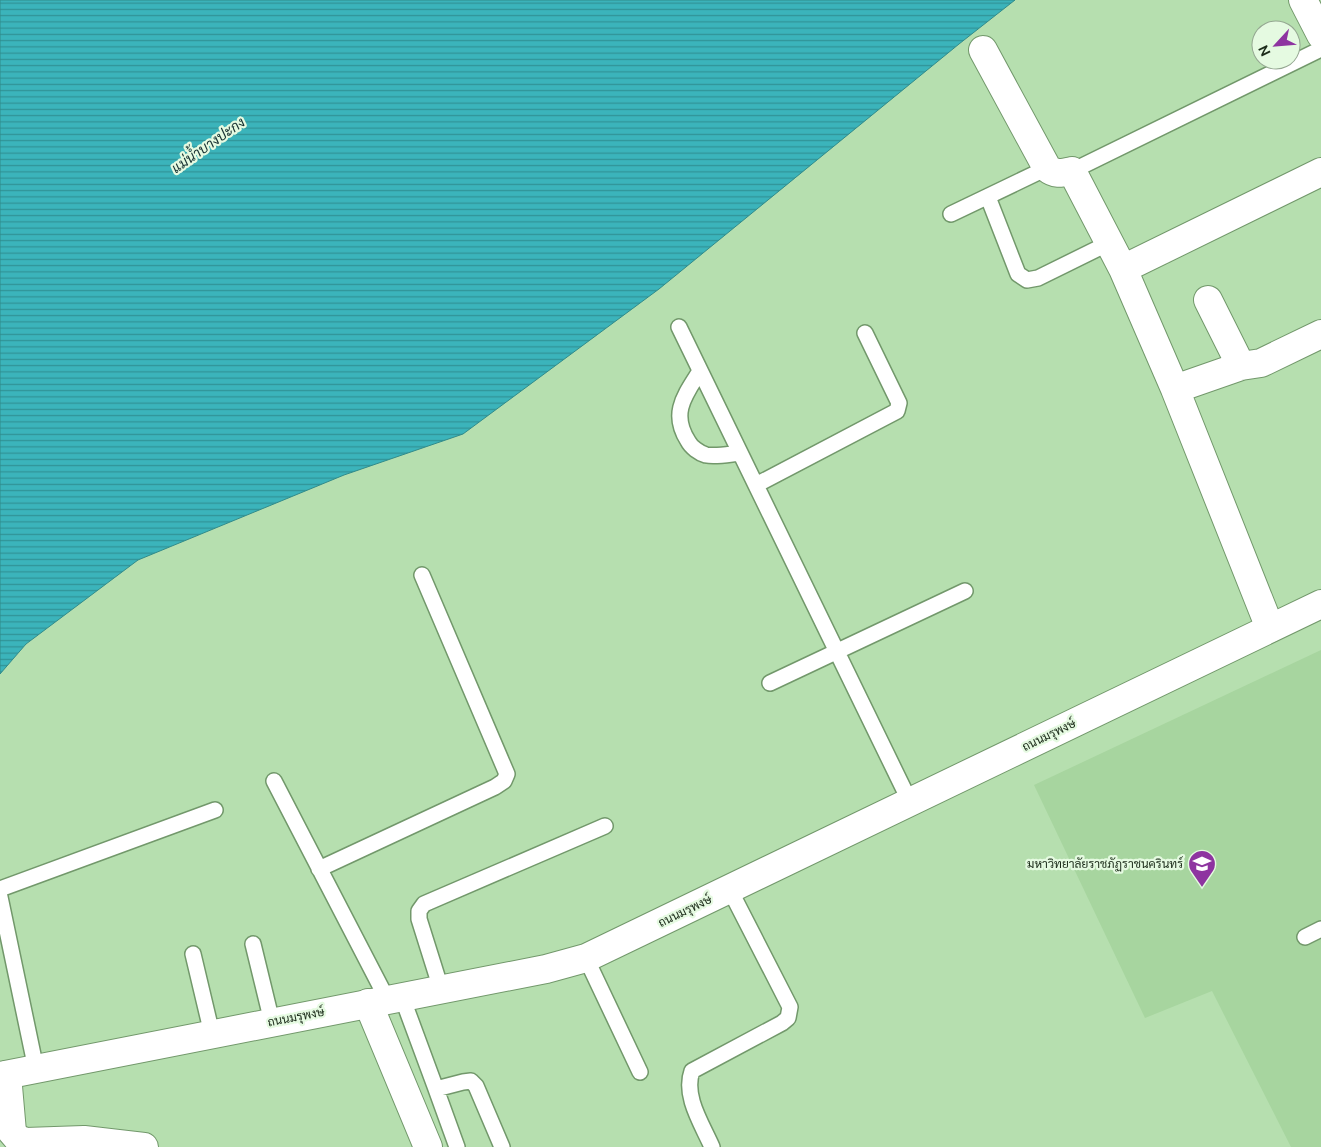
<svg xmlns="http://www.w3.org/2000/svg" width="1321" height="1147" font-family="Ubuntu,Sarabun,sans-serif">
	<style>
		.built { fill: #a7d59f }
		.water { fill: url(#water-rules); stroke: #318b8a }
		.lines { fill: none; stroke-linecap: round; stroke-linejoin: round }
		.service-casing { stroke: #72986b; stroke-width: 18 }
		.minor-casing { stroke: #72986b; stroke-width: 30 }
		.secondary-casing { stroke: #72986b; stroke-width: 30 }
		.service { stroke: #fff; stroke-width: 15 }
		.minor { stroke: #fff; stroke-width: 28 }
		.secondary { stroke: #fff; stroke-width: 28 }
		.labels { text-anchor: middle; stroke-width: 4.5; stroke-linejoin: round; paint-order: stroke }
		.street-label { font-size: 12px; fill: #1b2b19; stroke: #e5fae1 }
		.poi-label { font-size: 12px; fill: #1b2b19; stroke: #e5fae1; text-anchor: end }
		.water-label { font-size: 14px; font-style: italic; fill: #163031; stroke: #e5fae1 }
	</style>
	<defs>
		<pattern id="water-rules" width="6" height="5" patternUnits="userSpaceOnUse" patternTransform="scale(1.25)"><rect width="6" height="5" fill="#3bb4bb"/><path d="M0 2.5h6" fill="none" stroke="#319397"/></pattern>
	</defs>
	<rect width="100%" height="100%" fill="#b6dfaf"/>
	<path class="built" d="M 1321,650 L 1321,1147 L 1291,1147 L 1212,991 L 1145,1018 L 1034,785 Z"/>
	<path class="water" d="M 0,0 L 1015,0 L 959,44 L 659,289 L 463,434 L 344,475 L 138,560 L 26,644 L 0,674 Z"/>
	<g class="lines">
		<defs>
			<path id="service" d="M 1072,171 L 1321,49
				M 988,197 L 1018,274 L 1027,280 L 1038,278 L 1109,243
				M 951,214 L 1047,168
				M 679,327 L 910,802
				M 700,371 C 685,395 670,413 688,441 C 691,447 699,453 706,455 C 716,457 730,454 740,453
				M 756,485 L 897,411 L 899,403 L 865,333
				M 770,683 L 965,591
				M 274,781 L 387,999
				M 319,869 L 495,787 L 504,781 L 507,774 L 422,575
				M 0,889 L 215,810
				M 0,897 L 36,1069
				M 1305,937 L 1321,929
				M 253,944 L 272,1022
				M 193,954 L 212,1034
				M 586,958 L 640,1072
				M 441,989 L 419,919 L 419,911 L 424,904 L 605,826
				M 402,997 L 436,1089 L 463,1082 L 471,1081 L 476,1086 L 502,1147
				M 436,1089 L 457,1147
				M 712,1147 C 702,1124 683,1096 692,1071 L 782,1023 L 788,1018 L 790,1007 L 730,890"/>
			<path id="minor" d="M 1303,0 L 1321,35
				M 983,50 L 1047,168 C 1055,175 1062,173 1072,171 L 1123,269 L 1175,389 L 1270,628
				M 1123,269 L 1321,172
				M 1208,300 L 1241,366
				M 1175,389 L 1241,366 L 1261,363 L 1321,334
				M 368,1003 L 428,1147
				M 7,1075 L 12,1132 L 18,1139 L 26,1142 L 84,1140 L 86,1147
				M 84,1140 L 144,1147"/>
			<path id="secondary" d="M 0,1076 L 546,969 L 586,958 L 1321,604"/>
		</defs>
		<use href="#service" class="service-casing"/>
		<use href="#minor" class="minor-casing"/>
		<use href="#secondary" class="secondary-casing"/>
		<use href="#service" class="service"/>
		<use href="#minor" class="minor"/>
		<use href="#secondary" class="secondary"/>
	</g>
	<defs>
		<symbol id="university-pin" viewBox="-11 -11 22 30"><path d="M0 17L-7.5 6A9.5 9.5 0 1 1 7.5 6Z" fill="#8e34a0" stroke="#e5fae1"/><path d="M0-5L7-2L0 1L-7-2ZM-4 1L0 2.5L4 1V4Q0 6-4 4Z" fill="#fff"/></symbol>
	</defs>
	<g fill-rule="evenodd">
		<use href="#university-pin" x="1186" y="848" width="32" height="43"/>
	</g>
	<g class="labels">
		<g class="street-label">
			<text transform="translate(1049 735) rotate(-26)" y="4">ถนนมรุพงษ์</text>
			<text transform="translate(685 911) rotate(-26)" y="4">ถนนมรุพงษ์</text>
			<text transform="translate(296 1017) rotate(-11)" y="4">ถนนมรุพงษ์</text>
		</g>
		<g class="poi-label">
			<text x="1183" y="868">มหาวิทยาลัยราชภัฏราชนครินทร์</text>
		</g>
		<g class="water-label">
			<text transform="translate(208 145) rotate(-35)" y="5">แม่น้ำบางปะกง</text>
		</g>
	</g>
	<g transform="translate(1276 45) rotate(244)"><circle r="24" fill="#e5fae1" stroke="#94a791"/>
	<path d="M0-4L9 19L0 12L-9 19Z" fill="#8e34a0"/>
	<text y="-8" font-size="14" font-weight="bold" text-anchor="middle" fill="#1b2b19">N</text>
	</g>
</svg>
